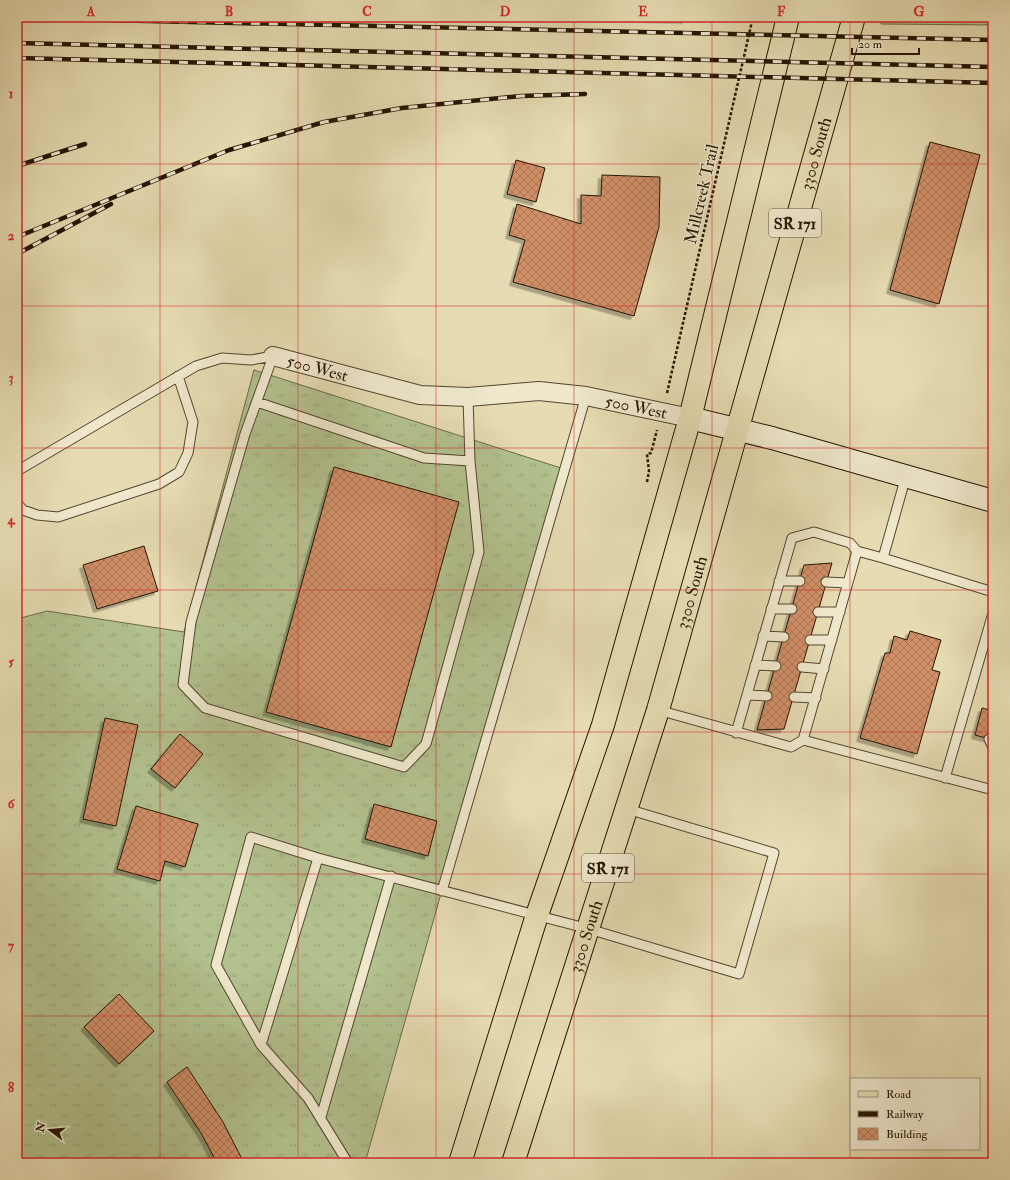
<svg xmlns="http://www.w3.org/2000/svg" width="1010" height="1180" font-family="'IM FELL Double Pica',serif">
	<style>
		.grass { fill: url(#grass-tufts); stroke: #6b6b49 }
		.building { fill: url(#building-cross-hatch); stroke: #241504; filter: url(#shadow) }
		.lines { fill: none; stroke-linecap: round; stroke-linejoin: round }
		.service-casing { stroke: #544630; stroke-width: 11 }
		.minor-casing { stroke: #544630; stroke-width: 20 }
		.secondary-casing { stroke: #241504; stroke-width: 24 }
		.primary-casing { stroke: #241504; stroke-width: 24 }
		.path { stroke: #241504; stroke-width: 2.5; stroke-dasharray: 3 2; stroke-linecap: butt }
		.service { stroke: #efe8cd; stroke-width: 9 }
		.minor { stroke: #efe8cd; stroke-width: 18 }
		.secondary { stroke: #efe8cd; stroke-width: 22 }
		.primary { stroke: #e6dbb2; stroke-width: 22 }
		.rail-casing { stroke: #241504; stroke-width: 4.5 }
		.rail { stroke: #efe8cd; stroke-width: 3; stroke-dasharray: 9; stroke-linecap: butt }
		.grid { fill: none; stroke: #d62828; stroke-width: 1; stroke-opacity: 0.55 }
		.labels { text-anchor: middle; stroke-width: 3; stroke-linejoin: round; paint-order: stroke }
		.shield { fill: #efe8cd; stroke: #615440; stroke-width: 1 }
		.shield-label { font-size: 16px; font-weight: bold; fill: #241504 }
		.street-label { font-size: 17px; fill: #241504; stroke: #efe8cd }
		.neatline { fill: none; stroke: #d62828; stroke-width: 1.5 }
		.grid-label { font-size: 13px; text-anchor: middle; font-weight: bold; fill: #d62828 }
	</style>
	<defs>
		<pattern id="grass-tufts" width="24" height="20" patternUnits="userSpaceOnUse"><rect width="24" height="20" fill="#b2c18e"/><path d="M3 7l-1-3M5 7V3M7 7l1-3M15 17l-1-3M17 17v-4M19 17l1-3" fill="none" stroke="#99a579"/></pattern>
		<pattern id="building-cross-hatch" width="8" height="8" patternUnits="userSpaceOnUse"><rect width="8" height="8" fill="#d18f68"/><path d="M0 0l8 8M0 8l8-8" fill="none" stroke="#a97453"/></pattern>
		<filter id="shadow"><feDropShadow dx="-3.5" dy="3.5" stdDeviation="0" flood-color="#0004"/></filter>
	</defs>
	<rect width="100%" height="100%" fill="#e6dbb2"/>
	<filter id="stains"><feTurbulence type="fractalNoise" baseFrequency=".005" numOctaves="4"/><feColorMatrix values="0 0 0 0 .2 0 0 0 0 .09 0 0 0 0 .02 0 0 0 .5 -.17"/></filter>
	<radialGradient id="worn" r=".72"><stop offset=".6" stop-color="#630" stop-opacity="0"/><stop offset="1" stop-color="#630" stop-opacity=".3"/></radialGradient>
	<path class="grass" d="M 882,17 L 993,17 L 993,25 L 881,24 Z
		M 254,370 L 561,468 L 365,1163 L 17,1163 L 17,619 L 47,611 L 184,632 Z"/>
	<path class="building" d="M 594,17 L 686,17 L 686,20 Z
		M 930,142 L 980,155 L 939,304 L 890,290 Z
		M 516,160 L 545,168 L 536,202 L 507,194 Z
		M 602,175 L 660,177 L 659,227 L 634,316 L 513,282 L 525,240 L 509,235 L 517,204 L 581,224 L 581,195 L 601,196 Z
		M 334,467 L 459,502 L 391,747 L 266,712 Z
		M 144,546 L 158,591 L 97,609 L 83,565 Z
		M 832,563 L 784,729 L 757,730 L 804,565 Z
		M 910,631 L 941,640 L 932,670 L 940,672 L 917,754 L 860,738 L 885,653 L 890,653 L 894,636 L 907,640 Z
		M 982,708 L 993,711 L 993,740 L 975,735 Z
		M 105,718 L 138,725 L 116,826 L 83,819 Z
		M 180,734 L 203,754 L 175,788 L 151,769 Z
		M 374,804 L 437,821 L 428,856 L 365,839 Z
		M 136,806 L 198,824 L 185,867 L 165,861 L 160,881 L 117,869 Z
		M 119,994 L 154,1031 L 119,1064 L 84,1027 Z
		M 187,1067 L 223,1122 L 244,1163 L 217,1163 L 201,1133 L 167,1082 Z"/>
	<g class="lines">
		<defs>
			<path id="service" d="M 257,402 L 424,458 L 470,461
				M 17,471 L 196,366 L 222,358 L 251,360 L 273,356 L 245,434 L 191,622 L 183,685 L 205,708 L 404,767 L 426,744 L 479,552 L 470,461 L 468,397
				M 17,503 L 23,510 L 37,515 L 58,517 L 159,484 L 179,472 L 188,453 L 193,422 L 178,376
				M 883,558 L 993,592
				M 779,581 L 800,581
				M 826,582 L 848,583
				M 771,609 L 792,609
				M 818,612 L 840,612
				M 763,636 L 784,637
				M 810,640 L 832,640
				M 755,665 L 776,666
				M 802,667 L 824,669
				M 747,695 L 767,696
				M 794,697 L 816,698
				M 658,710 L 791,747 L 803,740 L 857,551 L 883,558 L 906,476
				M 736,733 L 792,538 L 814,532 L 850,543 L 857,551
				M 989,739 L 993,748
				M 803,740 L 993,790
				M 945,778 L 993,613
				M 442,891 L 586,396
				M 261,1045 L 216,965 L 251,837 L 318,858
				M 321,1117 L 391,876
				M 348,1163 L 308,1098 L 261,1045 L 318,858 L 589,929 L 739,974 L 774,853 L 627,809"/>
			<g id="minor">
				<path id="s1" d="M 273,356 L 420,395 L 468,397 L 539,391 L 586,396 L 690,418"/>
			</g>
			<path id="secondary" d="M 690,418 L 772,438 L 993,501"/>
			<g id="primary">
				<path d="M 460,1163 L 537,915 L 603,725 L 690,418 L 788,17"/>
				<path id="s2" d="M 513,1163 L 658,710 L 854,17"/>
			</g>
		</defs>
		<use href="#service" class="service-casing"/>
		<use href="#minor" class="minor-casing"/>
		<use href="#secondary" class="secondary-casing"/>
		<use href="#primary" class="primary-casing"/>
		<path class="path" d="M 667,393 L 753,17
			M 647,482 L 649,471 L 647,454 L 651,453 L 657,430"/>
		<use href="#service" class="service"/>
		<use href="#minor" class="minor"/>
		<use href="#secondary" class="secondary"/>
		<use href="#primary" class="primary"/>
		<defs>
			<path id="rail" d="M 17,18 L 993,40
				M 17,43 L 993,67
				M 17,58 L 993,83
				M 17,166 L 85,144
				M 17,237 L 229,150 L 324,122 L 402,108 L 521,96 L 585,94
				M 17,254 L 111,204"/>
		</defs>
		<use href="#rail" class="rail-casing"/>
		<use href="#rail" class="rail"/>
	</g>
	<path class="grid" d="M 160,17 L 160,1163M 298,17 L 298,1163M 436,17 L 436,1163M 574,17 L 574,1163M 712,17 L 712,1163M 850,17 L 850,1163M 17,164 L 993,164M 17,306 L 993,306M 17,448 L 993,448M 17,590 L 993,590M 17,732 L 993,732M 17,874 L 993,874M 17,1016 L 993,1016"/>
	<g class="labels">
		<g class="shield">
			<rect x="769" y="209" width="52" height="28" rx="3"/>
			<rect x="582" y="854" width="52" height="28" rx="3"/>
		</g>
		<g class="shield-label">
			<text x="795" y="229">SR 171</text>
			<text x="608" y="874">SR 171</text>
		</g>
		<g class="street-label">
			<text dy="6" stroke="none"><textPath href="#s2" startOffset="1054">3300 South</textPath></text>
			<text transform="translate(701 194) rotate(-77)" y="6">Millcreek Trail</text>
			<text dy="6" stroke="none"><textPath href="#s1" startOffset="46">500 West</textPath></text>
			<text dy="6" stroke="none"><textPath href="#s1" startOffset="370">500 West</textPath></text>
			<text dy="6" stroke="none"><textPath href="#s2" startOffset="598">3300 South</textPath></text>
			<text dy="6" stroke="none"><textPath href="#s2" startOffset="238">3300 South</textPath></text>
		</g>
	</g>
	<rect width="1010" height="1180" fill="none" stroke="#e6dbb2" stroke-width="44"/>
	<rect x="850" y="1078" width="130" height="72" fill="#efe8cd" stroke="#9e947d"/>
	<rect x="858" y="1091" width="20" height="6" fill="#e6dbb2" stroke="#9e947d"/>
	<text x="886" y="1098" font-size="12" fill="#241504">Road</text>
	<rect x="858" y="1111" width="20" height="6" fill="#241504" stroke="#9e947d"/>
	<text x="886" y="1118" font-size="12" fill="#241504">Railway</text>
	<rect x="858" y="1128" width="20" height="12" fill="url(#building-cross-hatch)" stroke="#9e947d"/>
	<text x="886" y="1138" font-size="12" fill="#241504">Building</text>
	<g transform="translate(50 1130) rotate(286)" stroke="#efe8cd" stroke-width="3" paint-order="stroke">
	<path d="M0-3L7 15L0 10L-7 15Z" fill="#241504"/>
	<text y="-6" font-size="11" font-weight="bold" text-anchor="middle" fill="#241504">N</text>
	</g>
	<path d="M852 48v6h67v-6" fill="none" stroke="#241504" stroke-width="2"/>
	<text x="858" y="48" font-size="12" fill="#241504" stroke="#efe8cd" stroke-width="3" paint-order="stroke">20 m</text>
	<rect x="22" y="22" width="966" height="1136" class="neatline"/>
	<g class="grid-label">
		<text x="91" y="16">A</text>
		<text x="229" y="16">B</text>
		<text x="367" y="16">C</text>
		<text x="505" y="16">D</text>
		<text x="643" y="16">E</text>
		<text x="781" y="16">F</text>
		<text x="919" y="16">G</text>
		<text x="11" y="98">1</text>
		<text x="11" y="240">2</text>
		<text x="11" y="382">3</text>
		<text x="11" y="524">4</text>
		<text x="11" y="666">5</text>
		<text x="11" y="808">6</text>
		<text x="11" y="950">7</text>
		<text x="11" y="1092">8</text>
	</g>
	<rect width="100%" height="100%" filter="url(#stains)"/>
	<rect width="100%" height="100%" fill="url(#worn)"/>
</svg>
